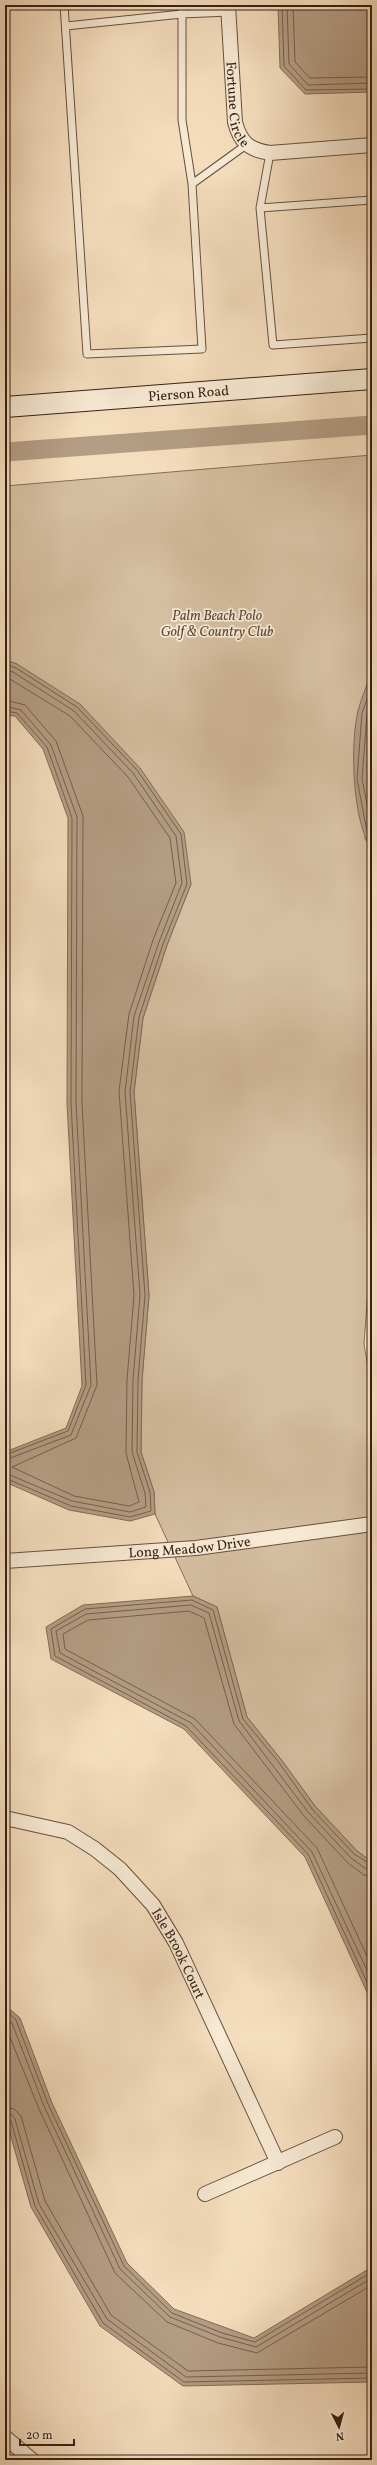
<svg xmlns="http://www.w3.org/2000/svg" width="377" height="2465" font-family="Vollkorn,serif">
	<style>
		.green { fill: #d5bea1; stroke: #866f5a }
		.water { fill: #b49d84; stroke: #826b57 }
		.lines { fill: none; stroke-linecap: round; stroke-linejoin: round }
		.shore { stroke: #765e4c; stroke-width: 1 }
		.canal { stroke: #b49d84; stroke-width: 19 }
		.lane-casing { stroke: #66503e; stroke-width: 9 }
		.street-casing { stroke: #66503e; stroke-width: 16 }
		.secondary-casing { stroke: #372014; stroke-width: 22 }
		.lane { stroke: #f8ead5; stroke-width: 7 }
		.street { stroke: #f8ead5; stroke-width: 14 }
		.secondary { stroke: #f8ead5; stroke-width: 20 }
		.labels { text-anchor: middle; stroke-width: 3.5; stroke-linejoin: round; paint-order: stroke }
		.street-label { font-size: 14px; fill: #372014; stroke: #f8ead5 }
		.park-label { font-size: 14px; font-style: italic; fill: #5e4837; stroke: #f8ead5 }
	</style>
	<rect width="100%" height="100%" fill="#f5debe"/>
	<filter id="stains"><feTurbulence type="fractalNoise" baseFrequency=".005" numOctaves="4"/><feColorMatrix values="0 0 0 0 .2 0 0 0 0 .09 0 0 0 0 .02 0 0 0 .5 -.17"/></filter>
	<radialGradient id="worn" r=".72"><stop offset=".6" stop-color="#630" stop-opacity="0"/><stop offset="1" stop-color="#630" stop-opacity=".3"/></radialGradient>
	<path class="green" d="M 372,455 L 372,664 L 369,681 L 358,712 L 365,839 L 372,849 L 372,1234 L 364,1344 L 372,1391 L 372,1862 L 357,1851 L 315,1806 L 283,1762 L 247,1717 L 217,1607 L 193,1596 L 155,1514 L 154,1492 L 141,1452 L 142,1380 L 149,1295 L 134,1092 L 143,1018 L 167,945 L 191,884 L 17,664 L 5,660 L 5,486 Z"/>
	<path class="water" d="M 278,5 L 372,5 L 372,92 L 305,94 L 280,68 Z
		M 5,660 L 17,664 L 80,704 L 140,768 L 184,832 L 191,884 L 167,945 L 143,1018 L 134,1092 L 149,1295 L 142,1380 L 141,1452 L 154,1492 L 155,1514 L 130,1521 L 69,1510 L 5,1482 L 5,1452 L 66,1428 L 82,1386 L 67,1103 L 68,818 L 43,749 L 15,716 L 5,715 Z
		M 372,664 L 372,849 C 352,822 350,743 358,711 C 362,695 370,681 372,664 Z
		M 193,1596 L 217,1607 L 247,1717 L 283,1762 L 315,1806 L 357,1851 L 372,1862 L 372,2003 L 305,1857 L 184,1729 L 51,1659 L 46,1627 L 83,1605 Z
		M 5,2005 L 20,2018 L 52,2103 L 127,2263 L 174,2309 L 254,2338 L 372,2267 L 372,2382 L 183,2386 L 100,2326 L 31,2207 L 5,2116 Z"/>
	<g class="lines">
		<path class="shore" d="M 282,5 L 284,66 L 306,90 L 372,89
			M 287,5 L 289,64 L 308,85 L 372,83
			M 293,5 L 295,62 L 310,78 L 372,77
			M 5,664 L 16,668 L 77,707 L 137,770 L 181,834 L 187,884 L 163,944 L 139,1017 L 130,1092 L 145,1295 L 138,1380 L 137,1452 L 150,1492 L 151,1511 L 130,1517 L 71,1506 L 5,1478
			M 5,670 L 13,672 L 74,711 L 133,773 L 176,836 L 182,883 L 159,942 L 134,1016 L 125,1092 L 140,1295 L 133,1380 L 132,1452 L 145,1493 L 146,1507 L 130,1512 L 72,1501 L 5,1473
			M 5,676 L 70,716 L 128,777 L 170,838 L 176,883 L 153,940 L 129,1014 L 119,1091 L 134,1295 L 127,1380 L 126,1453 L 139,1502 L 129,1506 L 74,1496 L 12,1467 L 76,1438 L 97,1385 L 82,1103 L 83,816 L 56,741 L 25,705 L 5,700
			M 372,686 L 362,713 L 357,779 L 368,837 L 372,842
			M 372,700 L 367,714 L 362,779 L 372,829
			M 5,706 L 21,710 L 51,745 L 77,817 L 76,1103 L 91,1385 L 71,1435 L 5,1460
			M 5,711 L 17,713 L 47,747 L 72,818 L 71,1103 L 86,1385 L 68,1431 L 5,1455
			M 372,727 L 368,778 L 372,798
			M 372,1865 L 354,1854 L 312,1809 L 280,1764 L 243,1719 L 213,1610 L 192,1600 L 85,1609 L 51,1629 L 55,1656 L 186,1726 L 308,1854 L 372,1993
			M 372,1870 L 366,1869 L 351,1858 L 308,1812 L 239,1721 L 209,1613 L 191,1605 L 86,1614 L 56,1631 L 60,1653 L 191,1723 L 312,1852 L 372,1981
			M 372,1876 L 364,1875 L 348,1863 L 304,1816 L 234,1724 L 204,1618 L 189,1611 L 88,1620 L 63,1634 L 65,1649 L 195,1719 L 317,1848 L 372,1967
			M 5,2010 L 16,2020 L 48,2104 L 124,2266 L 172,2313 L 222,2333 L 255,2342 L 372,2272
			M 5,2017 L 12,2023 L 44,2106 L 120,2269 L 170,2317 L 220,2337 L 256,2347 L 372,2278
			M 5,2025 L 39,2109 L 115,2273 L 167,2322 L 218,2343 L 257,2353 L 372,2285
			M 5,2107 L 14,2109 L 21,2116 L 45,2201 L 111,2315 L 188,2371 L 372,2367
			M 5,2113 L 11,2114 L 15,2119 L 39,2204 L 107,2319 L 186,2377 L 372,2373
			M 5,2118 L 11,2121 L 35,2206 L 103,2323 L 184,2382 L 372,2378"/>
		<path class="canal" d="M 5,452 L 372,425"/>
		<defs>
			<path id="lane" d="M 64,5 L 87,354 L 202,349 L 192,184 L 246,145
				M 182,5 L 182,14 L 229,12
				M 66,26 L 182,14 L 182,120 L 192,184
				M 270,153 L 260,208 L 273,345 L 372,338
				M 260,208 L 372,200"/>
			<g id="street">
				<path id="s1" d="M 228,5 L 235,122 C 240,142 249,150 270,153 L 372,145"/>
				<path id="s2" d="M 5,1561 L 196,1548 L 372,1524"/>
				<path id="s3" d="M 5,1818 L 68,1832 L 95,1849 L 120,1869 L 153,1905 L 176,1943 L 278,2163"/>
				<path d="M 205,2194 L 335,2137"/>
				<path d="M 5,2437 L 32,2460"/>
			</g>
			<g id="secondary">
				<path id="s4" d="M 5,407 L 372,379"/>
			</g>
		</defs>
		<use href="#lane" class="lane-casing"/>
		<use href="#street" class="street-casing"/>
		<use href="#secondary" class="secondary-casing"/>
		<use href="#lane" class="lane"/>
		<use href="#street" class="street"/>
		<use href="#secondary" class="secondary"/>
	</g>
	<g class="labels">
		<g class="street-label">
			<text dy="5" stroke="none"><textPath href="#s1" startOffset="100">Fortune Circle</textPath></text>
			<text dy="5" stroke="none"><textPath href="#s4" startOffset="184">Pierson Road</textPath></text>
			<text dy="5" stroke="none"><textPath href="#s2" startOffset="185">Long Meadow Drive</textPath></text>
			<text dy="5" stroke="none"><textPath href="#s3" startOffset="232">Isle Brook Court</textPath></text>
		</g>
		<g class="park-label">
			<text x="217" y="620">Palm Beach Polo<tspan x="217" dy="16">Golf &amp; Country Club</tspan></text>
		</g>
	</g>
	<rect width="377" height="2465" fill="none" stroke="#f5debe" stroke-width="20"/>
	<rect x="6" y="6" width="365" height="2453" fill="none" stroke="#372014" stroke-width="2"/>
	<rect x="10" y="10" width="357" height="2445" fill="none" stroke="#372014"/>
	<g transform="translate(339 2427) rotate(174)" stroke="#f8ead5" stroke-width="3" paint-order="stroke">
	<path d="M0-3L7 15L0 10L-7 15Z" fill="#372014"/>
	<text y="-6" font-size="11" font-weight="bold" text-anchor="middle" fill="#372014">N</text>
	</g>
	<path d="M20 2439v6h54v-6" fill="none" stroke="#372014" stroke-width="2"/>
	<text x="26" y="2439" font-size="12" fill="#372014" stroke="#f8ead5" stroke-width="3" paint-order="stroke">20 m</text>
	<rect width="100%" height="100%" filter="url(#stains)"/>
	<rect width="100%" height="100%" fill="url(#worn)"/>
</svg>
